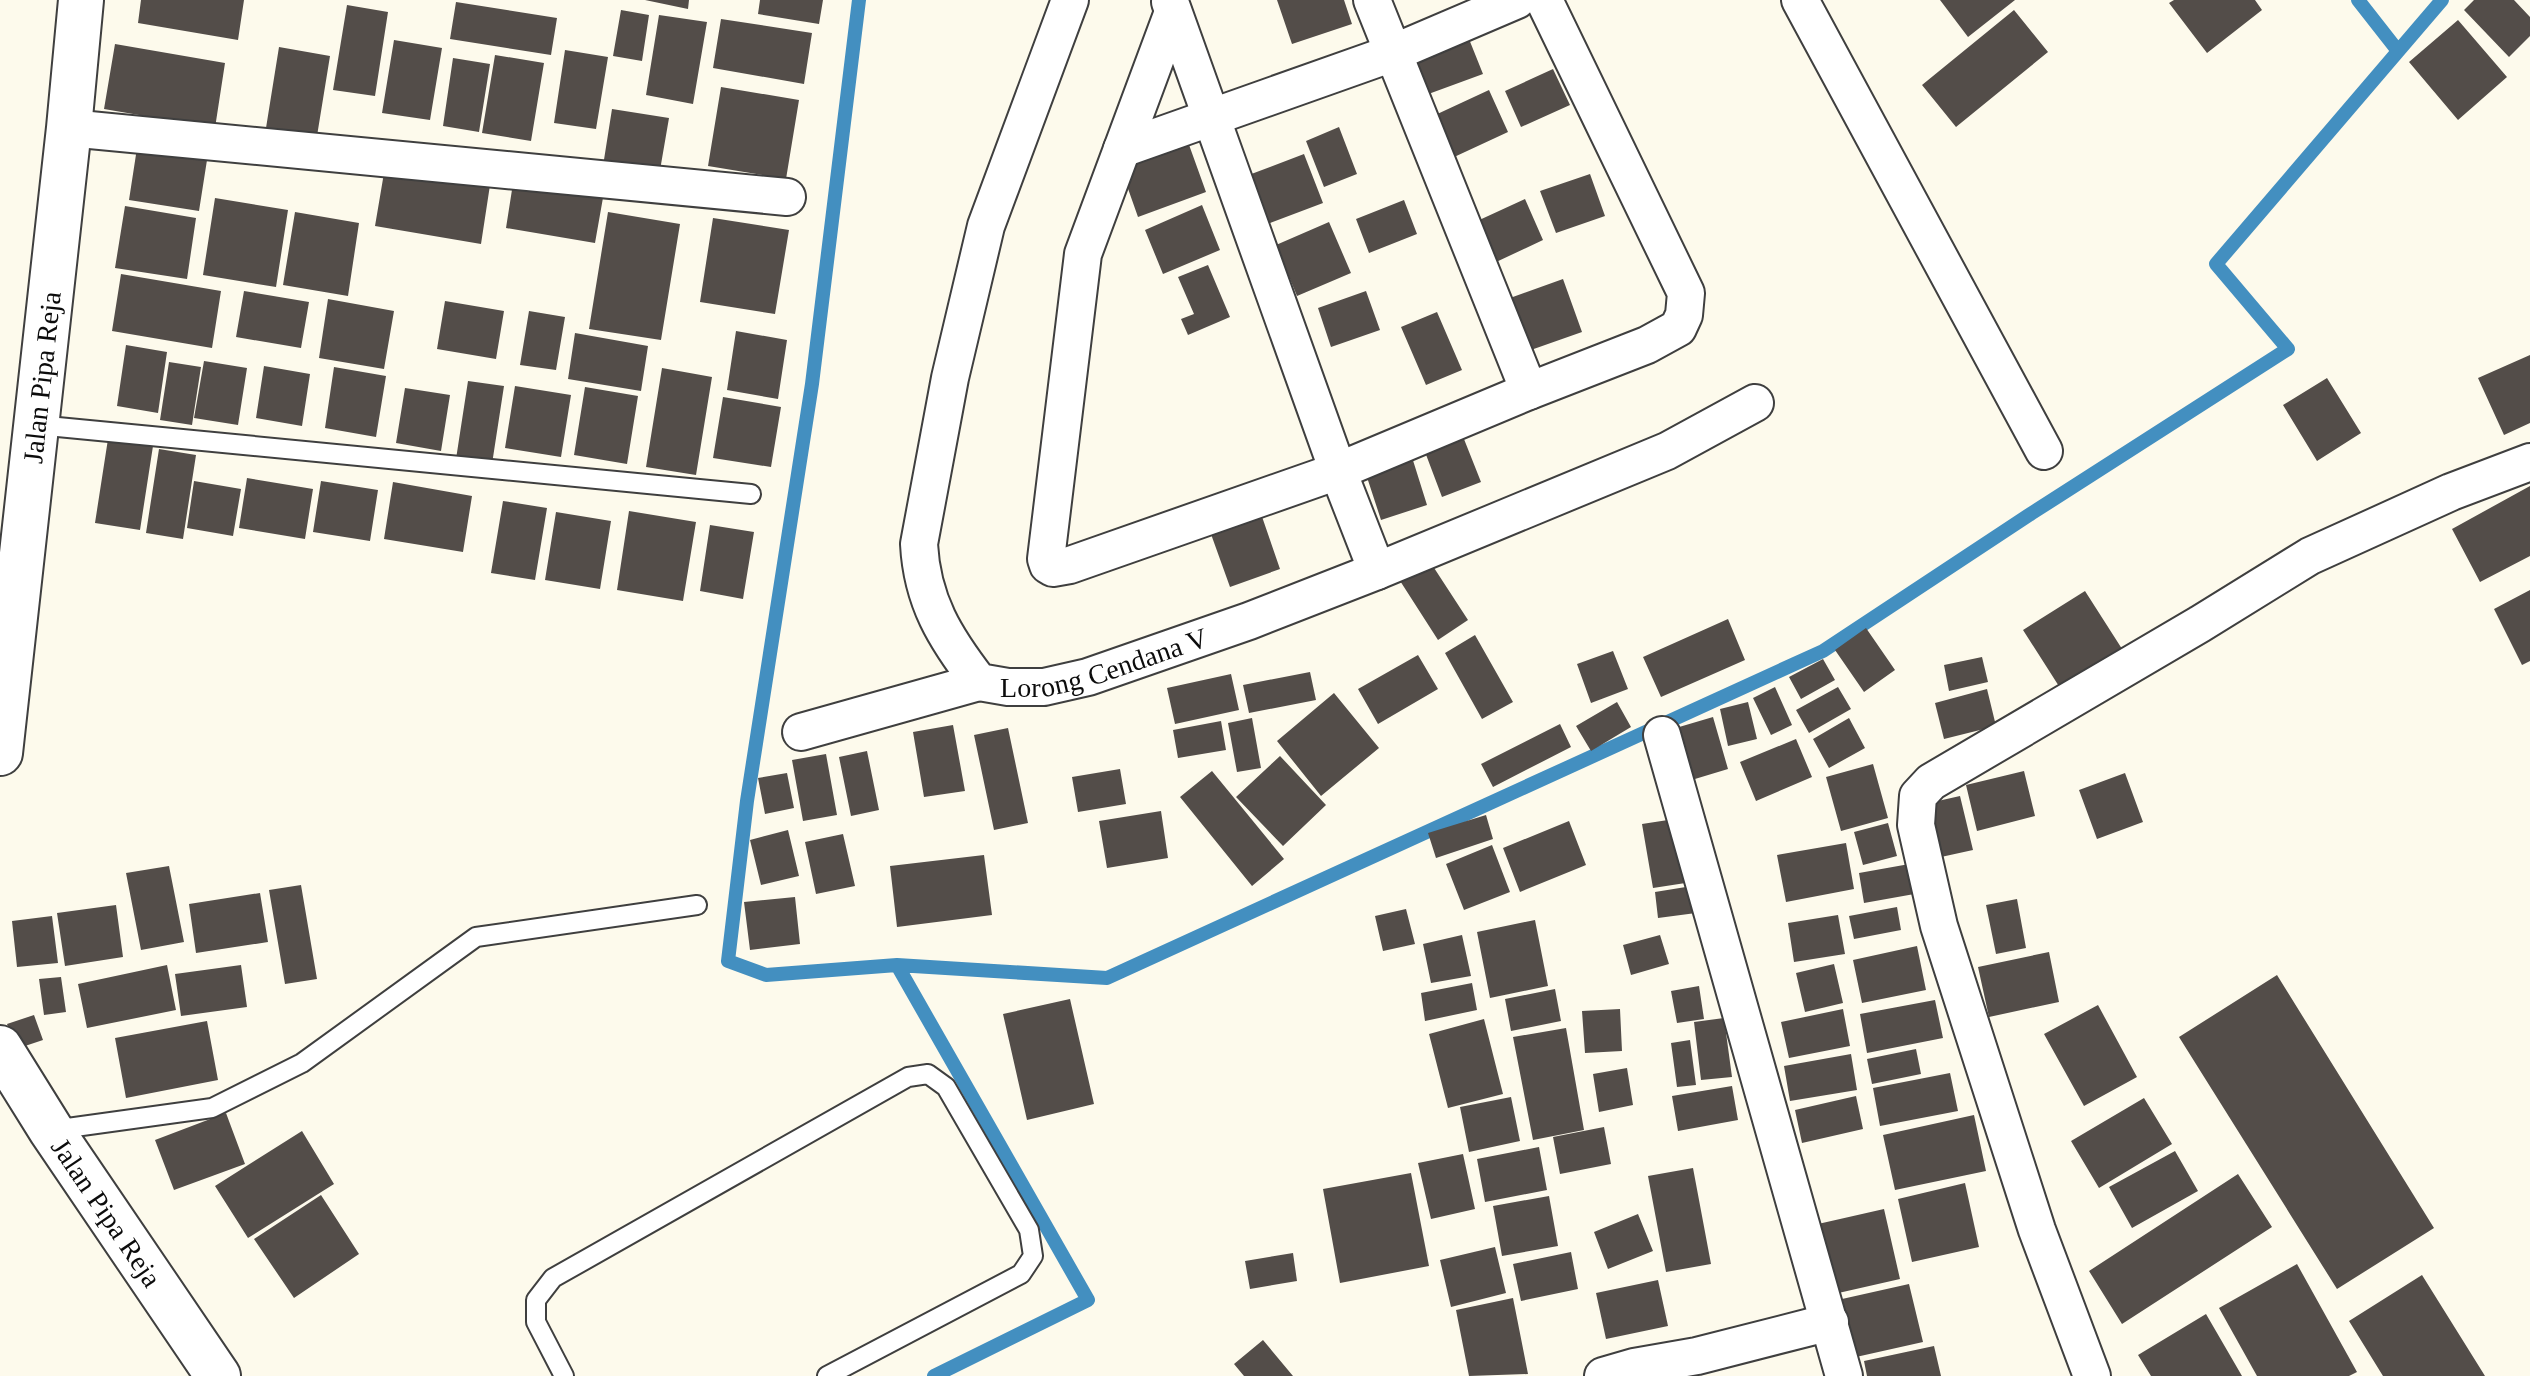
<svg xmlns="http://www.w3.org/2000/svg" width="2530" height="1376" font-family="Georgia,serif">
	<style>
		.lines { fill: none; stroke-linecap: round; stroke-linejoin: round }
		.stream { stroke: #438fc0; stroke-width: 14 }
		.building { fill: #534d49 }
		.service-casing { stroke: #3f3f3f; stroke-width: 22 }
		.minor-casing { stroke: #3f3f3f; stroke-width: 40 }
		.tertiary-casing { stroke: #3f3f3f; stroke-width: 48 }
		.service { stroke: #fff; stroke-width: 18 }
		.minor { stroke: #fff; stroke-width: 36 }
		.tertiary { stroke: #fff; stroke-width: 44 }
		.labels { text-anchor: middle; stroke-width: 8; stroke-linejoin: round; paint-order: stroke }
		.street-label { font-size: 28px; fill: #0c0c0c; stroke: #fff }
	</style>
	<rect width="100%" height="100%" fill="#fdfaec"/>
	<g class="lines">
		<path class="stream" d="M 859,0 L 812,384 L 747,801 L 728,961 L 766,975 L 897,965 L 1107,978 L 1823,651 L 2032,513 L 2288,349 L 2216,264 L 2442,0
			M 2358,0 L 2398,51
			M 897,965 L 1088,1300 L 934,1376"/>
	</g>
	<path class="building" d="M 141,0 L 244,0 L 238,40 L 138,23 Z
		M 645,0 L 689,0 L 688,9 Z
		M 760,0 L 823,0 L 819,24 L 758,14 Z
		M 1277,0 L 1344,0 L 1352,24 L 1292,44 Z
		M 1940,0 L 2015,0 L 1968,37 Z
		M 2174,0 L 2255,0 L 2262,10 L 2207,53 L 2169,3 Z
		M 2474,0 L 2514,0 L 2530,17 L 2530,36 L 2509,57 L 2464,10 Z
		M 456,2 L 557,18 L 551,55 L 450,39 Z
		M 347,5 L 388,12 L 375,96 L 333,90 Z
		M 621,10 L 649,15 L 642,61 L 613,56 Z
		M 2014,10 L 2048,52 L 1956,127 L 1922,85 Z
		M 659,15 L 707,22 L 693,104 L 646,95 Z
		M 721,19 L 812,33 L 804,84 L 713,68 Z
		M 2458,20 L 2507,77 L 2458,120 L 2409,62 Z
		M 1469,39 L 1483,74 L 1423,96 L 1410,60 Z
		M 394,40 L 442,48 L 430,120 L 382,113 Z
		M 115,44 L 225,63 L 215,128 L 104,109 Z
		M 279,47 L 330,56 L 317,136 L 266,128 Z
		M 565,50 L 608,57 L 596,129 L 554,123 Z
		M 495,55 L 544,63 L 531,141 L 482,133 Z
		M 453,58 L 490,64 L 479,132 L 443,126 Z
		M 1553,69 L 1570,105 L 1521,127 L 1505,91 Z
		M 721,87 L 799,100 L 786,179 L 708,166 Z
		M 1489,90 L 1508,132 L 1452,158 L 1433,116 Z
		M 612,109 L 669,118 L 659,176 L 603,166 Z
		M 1339,127 L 1357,174 L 1324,187 L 1306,141 Z
		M 1188,142 L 1206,192 L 1138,217 L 1120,166 Z
		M 137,148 L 207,160 L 199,211 L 129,200 Z
		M 1304,154 L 1323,203 L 1265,225 L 1246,176 Z
		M 385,167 L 490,185 L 481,244 L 375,226 Z
		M 1590,174 L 1605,216 L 1556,233 L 1540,191 Z
		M 514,177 L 604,192 L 595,243 L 506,228 Z
		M 215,198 L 288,210 L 276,287 L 203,275 Z
		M 1525,199 L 1543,240 L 1494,263 L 1475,222 Z
		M 1404,200 L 1417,234 L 1369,253 L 1356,219 Z
		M 1202,205 L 1220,250 L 1163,274 L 1145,230 Z
		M 125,206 L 196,218 L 187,279 L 115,268 Z
		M 295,212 L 359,223 L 348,296 L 283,285 Z
		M 608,212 L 680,224 L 661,340 L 589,329 Z
		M 713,218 L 789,230 L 775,314 L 700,302 Z
		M 1329,222 L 1351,273 L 1297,296 L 1276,245 Z
		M 1208,265 L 1230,317 L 1188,335 L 1181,319 L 1194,314 L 1178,277 Z
		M 121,274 L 221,291 L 212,348 L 112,331 Z
		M 1563,279 L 1582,332 L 1528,351 L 1510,298 Z
		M 244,291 L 309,302 L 301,348 L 236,337 Z
		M 1366,291 L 1380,330 L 1331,347 L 1318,308 Z
		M 328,299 L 394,311 L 384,369 L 319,358 Z
		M 445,301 L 504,311 L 496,359 L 437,349 Z
		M 529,311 L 565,317 L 556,370 L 520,365 Z
		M 1437,312 L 1462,370 L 1426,385 L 1401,327 Z
		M 736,331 L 787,340 L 778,399 L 727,390 Z
		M 575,333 L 648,346 L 641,391 L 568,379 Z
		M 126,345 L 167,352 L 158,413 L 117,406 Z
		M 2530,355 L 2530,423 L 2504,435 L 2478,378 Z
		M 204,361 L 247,368 L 238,425 L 194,418 Z
		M 169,362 L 201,367 L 192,425 L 160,420 Z
		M 264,366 L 310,374 L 302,426 L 256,418 Z
		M 334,367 L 386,376 L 376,437 L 325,428 Z
		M 662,368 L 712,377 L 696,475 L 646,467 Z
		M 2327,378 L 2361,433 L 2317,461 L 2283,405 Z
		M 468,381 L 504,386 L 492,464 L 456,459 Z
		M 515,386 L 571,395 L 561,457 L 505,448 Z
		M 585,387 L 638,396 L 627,464 L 574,455 Z
		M 405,388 L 450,395 L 441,451 L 396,443 Z
		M 723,397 L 781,407 L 771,467 L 713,458 Z
		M 1460,429 L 1481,482 L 1442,497 L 1422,444 Z
		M 108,439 L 153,446 L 140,530 L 95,523 Z
		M 159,449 L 196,455 L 183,539 L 146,533 Z
		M 1411,454 L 1427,505 L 1381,520 L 1364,468 Z
		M 247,478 L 313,489 L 305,539 L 239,528 Z
		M 194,481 L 241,489 L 233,536 L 187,528 Z
		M 321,481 L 378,490 L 370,541 L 313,532 Z
		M 393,482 L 472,496 L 463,552 L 384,539 Z
		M 2530,486 L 2530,556 L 2480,582 L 2452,529 Z
		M 503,501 L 547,508 L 535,580 L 491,573 Z
		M 1258,505 L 1280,569 L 1230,587 L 1207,523 Z
		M 629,511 L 696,522 L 683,601 L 617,590 Z
		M 556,512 L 611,521 L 600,589 L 545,580 Z
		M 710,525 L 754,532 L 743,599 L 700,591 Z
		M 1425,554 L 1468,620 L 1438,640 L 1395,573 Z
		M 2530,590 L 2530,661 L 2522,665 L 2494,609 Z
		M 2085,591 L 2124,652 L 2062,691 L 2023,630 Z
		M 1728,619 L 1745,660 L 1661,697 L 1643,657 Z
		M 1866,628 L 1895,670 L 1864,692 L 1835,650 Z
		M 1475,635 L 1513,702 L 1482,719 L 1445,653 Z
		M 1613,651 L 1628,689 L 1591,703 L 1577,664 Z
		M 1418,655 L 1438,689 L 1378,724 L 1358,689 Z
		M 1982,657 L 1988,682 L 1949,691 L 1944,665 Z
		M 1823,659 L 1835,680 L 1801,699 L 1789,677 Z
		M 1310,672 L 1316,700 L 1249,713 L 1243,685 Z
		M 1231,674 L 1239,710 L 1175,724 L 1167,688 Z
		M 1775,687 L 1792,725 L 1771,735 L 1753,698 Z
		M 1838,687 L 1851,709 L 1809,733 L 1796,710 Z
		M 1987,689 L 1996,726 L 1944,739 L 1935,703 Z
		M 1334,693 L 1379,748 L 1321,796 L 1277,741 Z
		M 1617,702 L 1631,727 L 1591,751 L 1576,726 Z
		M 1748,702 L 1757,739 L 1728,746 L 1720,709 Z
		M 1713,717 L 1728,769 L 1685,782 L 1669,730 Z
		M 1252,718 L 1261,768 L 1237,772 L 1228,723 Z
		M 1849,718 L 1865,748 L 1829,768 L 1813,739 Z
		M 1221,721 L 1226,750 L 1178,758 L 1173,730 Z
		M 1560,724 L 1571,747 L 1493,787 L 1481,764 Z
		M 953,725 L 965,791 L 924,797 L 913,732 Z
		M 1008,728 L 1028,823 L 994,830 L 974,735 Z
		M 1796,739 L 1812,777 L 1756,801 L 1740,762 Z
		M 867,751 L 879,810 L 851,816 L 839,757 Z
		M 826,754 L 837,815 L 803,821 L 792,760 Z
		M 1280,756 L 1326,805 L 1283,846 L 1236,797 Z
		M 1873,764 L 1888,818 L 1841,831 L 1826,777 Z
		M 1120,769 L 1126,804 L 1078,812 L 1072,777 Z
		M 1212,771 L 1284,859 L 1252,886 L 1180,797 Z
		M 2024,771 L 2035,816 L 1977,831 L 1966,785 Z
		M 787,773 L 794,808 L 765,814 L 758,778 Z
		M 2125,773 L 2143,822 L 2097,839 L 2079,790 Z
		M 1960,796 L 1973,850 L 1941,857 L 1929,803 Z
		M 1161,811 L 1168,858 L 1107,868 L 1099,821 Z
		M 1486,815 L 1493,839 L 1436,858 L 1428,833 Z
		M 1681,818 L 1692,882 L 1653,888 L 1642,824 Z
		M 1569,821 L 1586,865 L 1520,892 L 1503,848 Z
		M 1888,823 L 1897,856 L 1863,865 L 1854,832 Z
		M 788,830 L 799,876 L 761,885 L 750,840 Z
		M 843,834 L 855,886 L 816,894 L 805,842 Z
		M 1846,843 L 1854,889 L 1786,902 L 1777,855 Z
		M 1492,845 L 1510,892 L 1464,910 L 1446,864 Z
		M 984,855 L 992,915 L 897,927 L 890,866 Z
		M 1915,863 L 1920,893 L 1864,903 L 1859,873 Z
		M 169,866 L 184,942 L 141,950 L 126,873 Z
		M 301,885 L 317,979 L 285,984 L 269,890 Z
		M 1692,886 L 1696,913 L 1658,918 L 1655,892 Z
		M 260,893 L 268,942 L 196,953 L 189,904 Z
		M 795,897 L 800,944 L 750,950 L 744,902 Z
		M 2017,899 L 2026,948 L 1996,954 L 1986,905 Z
		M 116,905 L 123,957 L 65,966 L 57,913 Z
		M 1897,907 L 1901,930 L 1854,939 L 1849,916 Z
		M 1406,909 L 1415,944 L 1383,951 L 1375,916 Z
		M 1838,915 L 1845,954 L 1794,962 L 1788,923 Z
		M 52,916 L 58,963 L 17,967 L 12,921 Z
		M 1535,920 L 1548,986 L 1490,998 L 1477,932 Z
		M 1462,935 L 1471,976 L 1431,983 L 1423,944 Z
		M 1660,935 L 1669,964 L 1631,975 L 1623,945 Z
		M 1917,946 L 1926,990 L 1862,1003 L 1853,960 Z
		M 2049,952 L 2059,1002 L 1989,1017 L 1978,967 Z
		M 1834,964 L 1843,1003 L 1805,1012 L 1796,973 Z
		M 167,965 L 176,1010 L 87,1028 L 78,984 Z
		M 241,965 L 247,1007 L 181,1016 L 175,974 Z
		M 2277,975 L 2434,1228 L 2337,1289 L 2179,1037 Z
		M 61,977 L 66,1012 L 44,1015 L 39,979 Z
		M 1472,983 L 1477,1010 L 1425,1021 L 1421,993 Z
		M 1699,986 L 1704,1019 L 1677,1023 L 1671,991 Z
		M 1555,989 L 1561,1021 L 1511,1031 L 1505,999 Z
		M 1070,999 L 1094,1104 L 1027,1120 L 1003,1014 Z
		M 1935,1000 L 1943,1038 L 1867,1053 L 1860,1014 Z
		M 2098,1005 L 2137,1077 L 2084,1106 L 2044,1034 Z
		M 1620,1009 L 1622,1051 L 1585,1053 L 1582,1011 Z
		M 1843,1009 L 1850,1046 L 1789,1058 L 1781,1022 Z
		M 34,1015 L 43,1040 L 16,1049 L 7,1024 Z
		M 1724,1018 L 1732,1077 L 1701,1080 L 1694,1022 Z
		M 1484,1019 L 1503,1094 L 1448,1108 L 1429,1034 Z
		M 207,1021 L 218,1080 L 126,1098 L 115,1038 Z
		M 1566,1028 L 1584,1130 L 1533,1140 L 1513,1037 Z
		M 1690,1040 L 1696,1085 L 1677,1087 L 1671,1043 Z
		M 1916,1049 L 1921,1074 L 1872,1084 L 1867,1059 Z
		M 1851,1054 L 1857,1090 L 1790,1101 L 1784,1066 Z
		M 1627,1068 L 1633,1105 L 1599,1112 L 1593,1074 Z
		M 1950,1073 L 1958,1111 L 1880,1126 L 1873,1088 Z
		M 1732,1086 L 1738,1120 L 1678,1131 L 1672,1096 Z
		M 1856,1096 L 1863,1129 L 1802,1143 L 1795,1110 Z
		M 1511,1097 L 1520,1141 L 1469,1152 L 1460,1107 Z
		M 2144,1098 L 2172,1144 L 2099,1188 L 2071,1141 Z
		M 226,1113 L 245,1164 L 174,1190 L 155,1140 Z
		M 1974,1115 L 1986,1171 L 1895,1190 L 1883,1135 Z
		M 1604,1127 L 1611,1164 L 1560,1174 L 1553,1137 Z
		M 302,1131 L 334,1184 L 248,1238 L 215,1186 Z
		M 1539,1147 L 1547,1190 L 1485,1202 L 1477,1159 Z
		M 2175,1151 L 2198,1191 L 2132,1228 L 2109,1187 Z
		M 1463,1154 L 1475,1209 L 1431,1219 L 1418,1163 Z
		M 1693,1168 L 1711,1264 L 1666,1272 L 1648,1176 Z
		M 1411,1173 L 1429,1266 L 1340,1283 L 1323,1189 Z
		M 2238,1174 L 2272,1227 L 2122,1324 L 2089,1271 Z
		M 1965,1183 L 1979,1247 L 1912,1262 L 1898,1199 Z
		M 321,1195 L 359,1254 L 294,1298 L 254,1239 Z
		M 1549,1196 L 1558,1246 L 1502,1256 L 1493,1206 Z
		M 1884,1209 L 1900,1279 L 1834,1294 L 1818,1224 Z
		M 1638,1214 L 1653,1251 L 1608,1269 L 1594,1232 Z
		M 1495,1247 L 1506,1293 L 1451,1307 L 1440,1260 Z
		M 1571,1252 L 1578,1289 L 1521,1301 L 1513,1264 Z
		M 1293,1253 L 1297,1281 L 1250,1289 L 1245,1261 Z
		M 2297,1264 L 2357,1372 L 2349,1376 L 2257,1376 L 2219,1308 Z
		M 2422,1275 L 2485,1376 L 2383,1376 L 2349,1321 Z
		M 1658,1280 L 1668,1326 L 1606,1339 L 1596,1293 Z
		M 1909,1284 L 1923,1342 L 1856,1357 L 1842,1299 Z
		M 1513,1298 L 1528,1374 L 1469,1376 L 1456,1310 Z
		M 2206,1314 L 2242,1376 L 2151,1376 L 2138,1355 Z
		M 1263,1340 L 1293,1376 L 1244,1376 L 1234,1364 Z
		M 1934,1346 L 1941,1376 L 1867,1376 L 1864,1361 Z"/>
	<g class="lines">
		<defs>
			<path id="service" d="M 37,425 L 751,494
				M 53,1130 L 212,1108 L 302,1063 L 476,937 L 697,905
				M 564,1376 L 536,1322 L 536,1300 L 553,1278 L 908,1077 L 928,1074 L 946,1087 L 1029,1230 L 1033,1256 L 1021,1274 L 827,1376"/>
			<g id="minor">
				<path id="s1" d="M 1070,0 L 986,226 L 950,378 L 919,544 C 922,601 945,638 979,682 L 1008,687 L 1044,687 L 1088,677 L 1249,621 L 1377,571 L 1667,451 L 1755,403"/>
				<path d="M 1372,0 L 1529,391"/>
				<path d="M 1800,0 L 2044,451"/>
				<path d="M 1170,2 L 1338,471 L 1377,571"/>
				<path d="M 1173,12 L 1083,254 L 1046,559 L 1048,565 L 1053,568 L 1070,565 L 1338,471 L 1529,391 L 1647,345 L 1678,328 L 1684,315 L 1686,293 L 1544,0"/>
				<path d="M 69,128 L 787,197"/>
				<path d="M 1122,149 L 1393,53 L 1517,0"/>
				<path d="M 801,732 L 979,682"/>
				<path d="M 1662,735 L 1844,1376"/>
				<path d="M 1603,1376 L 1634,1367 L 1697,1356 L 1830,1322"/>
				<path d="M 2092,1376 L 2037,1230 L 1939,926 L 1916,825 L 1918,796 L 1931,782 L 2200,624 L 2310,556 L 2451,492 L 2530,462"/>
			</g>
			<g id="tertiary">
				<path id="s2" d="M 0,753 L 69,128 L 81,0"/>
				<path id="s3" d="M 0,1048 L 51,1130 L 218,1376"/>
			</g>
		</defs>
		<use href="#service" class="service-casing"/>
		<use href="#minor" class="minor-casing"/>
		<use href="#tertiary" class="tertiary-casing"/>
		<use href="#service" class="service"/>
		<use href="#minor" class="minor"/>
		<use href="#tertiary" class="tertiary"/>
	</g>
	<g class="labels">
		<g class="street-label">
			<text dy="10" stroke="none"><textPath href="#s2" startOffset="378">Jalan Pipa Reja</textPath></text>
			<text dy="10" stroke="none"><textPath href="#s1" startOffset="848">Lorong Cendana V</textPath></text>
			<text dy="10" stroke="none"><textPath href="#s3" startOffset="196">Jalan Pipa Reja</textPath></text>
		</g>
	</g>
</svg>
